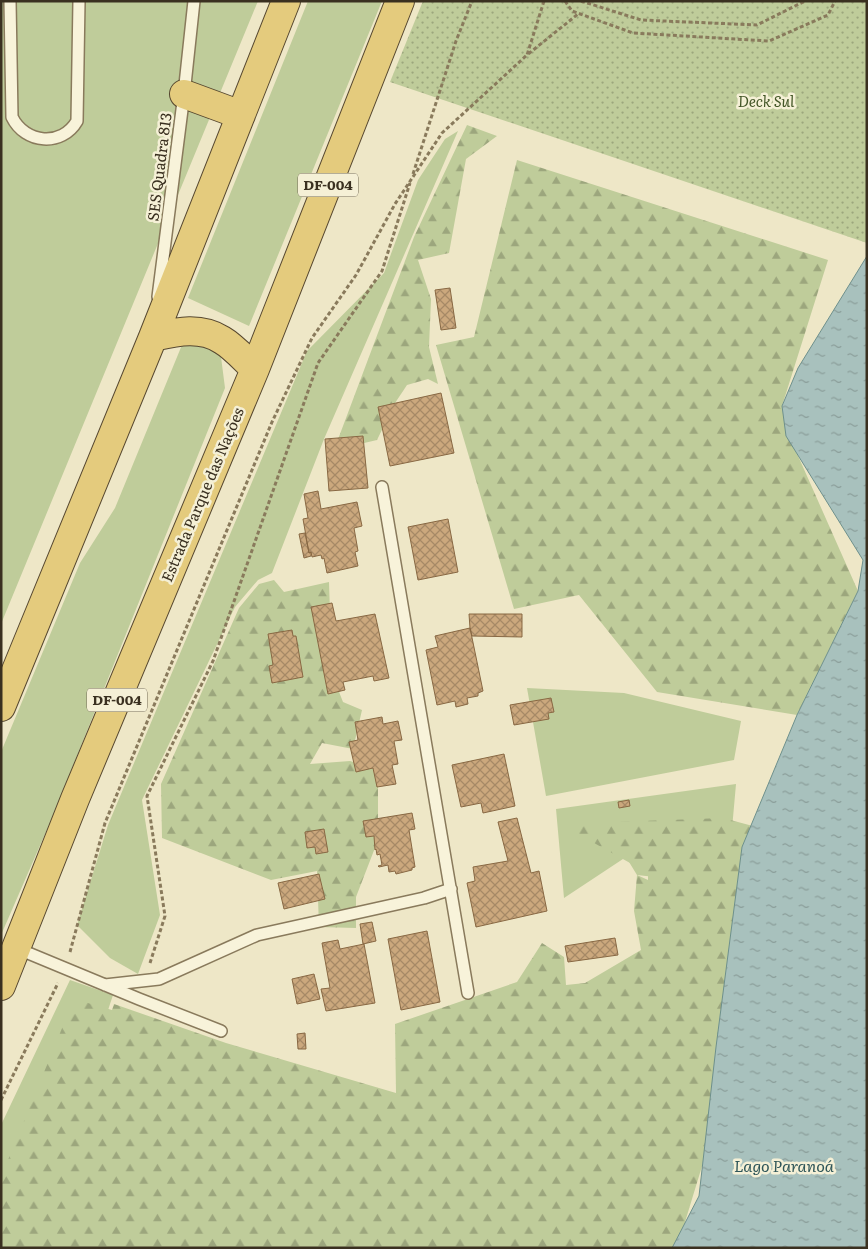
<svg xmlns="http://www.w3.org/2000/svg" width="868" height="1249" font-family="Literata,serif">
	<style>
		.green { fill: #bfcc9a }
		.forest { fill: url(#forest-firs) }
		.park { fill: url(#park-dots) }
		.water { fill: url(#water-ripples); stroke: #6e908c }
		.building { fill: url(#building-cross-hatch); stroke: #886843 }
		.lines { fill: none; stroke-linecap: round; stroke-linejoin: round }
		.service-casing { stroke: #897a5c; stroke-width: 14 }
		.trunk-casing { stroke: #574830; stroke-width: 30 }
		.path { stroke: #897a5c; stroke-width: 3; stroke-dasharray: 4 2.5; stroke-linecap: butt }
		.service { stroke: #f8f3da; stroke-width: 11 }
		.trunk { stroke: #e4cb7d; stroke-width: 28 }
		.labels { text-anchor: middle; stroke-width: 5; stroke-linejoin: round; paint-order: stroke }
		.shield { fill: #f5f0d6; stroke: #726a57; stroke-width: 1 }
		.shield-label { font-size: 14px; font-weight: bold; fill: #3a3020 }
		.park-label { font-size: 15px; font-style: italic; fill: #435627; stroke: #f5f0d6 }
		.street-label { font-size: 15px; fill: #3a3020; stroke: #f5f0d6 }
		.water-label { font-size: 16px; font-style: italic; fill: #2f5659; stroke: #f5f0d6 }
	</style>
	<defs>
		<pattern id="forest-firs" width="22" height="20" patternUnits="userSpaceOnUse" patternTransform="scale(1.25)"><rect width="22" height="20" fill="#bfcc9a"/><path d="M5 1l3.5 6h-7zM16 11l3.5 6h-7z" fill="#9ca67d"/></pattern>
		<pattern id="park-dots" width="8" height="8" patternUnits="userSpaceOnUse" patternTransform="scale(1.25)"><rect width="8" height="8" fill="#bfcc9a"/><path d="M2 2h.1M6 6h.1" fill="none" stroke="#9ca67d" stroke-width="1.8" stroke-linecap="round"/></pattern>
		<pattern id="water-ripples" width="26" height="14" patternUnits="userSpaceOnUse" patternTransform="scale(1.25)"><rect width="26" height="14" fill="#a8c1bd"/><path d="M2 4q2-2 4 0t4 0M15 11q2-2 4 0t4 0" fill="none" stroke="#8a9d99"/></pattern>
		<pattern id="building-cross-hatch" width="8" height="8" patternUnits="userSpaceOnUse" patternTransform="scale(1.25)"><rect width="8" height="8" fill="#cba87d"/><path d="M0 0l8 8M0 8l8-8" fill="none" stroke="#a68966"/></pattern>
	</defs>
	<rect width="100%" height="100%" fill="#eee7c7"/>
	<path class="green" d="M 1,1 L 258,1 L 1,624 Z
		M 308,1 L 382,1 L 249,326 L 188,298 Z
		M 458,131 L 324,439 L 272,573 L 258,580 L 235,607 L 142,800 L 160,915 L 138,974 L 110,958 L 77,925 L 108,825 L 307,351 L 384,273 L 418,180 L 445,139 Z
		M 184,340 L 220,349 L 225,388 L 52,818 L 1,935 L 1,752 L 80,563 L 115,508 Z
		M 527,688 L 624,693 L 741,721 L 734,760 L 546,796 Z
		M 736,784 L 727,885 L 637,875 L 626,857 L 564,898 L 556,809 Z
		M 70,980 L 113,995 L 68,1131 L 1,1248 L 1,1125 Z"/>
	<path class="forest" d="M 467,125 L 497,136 L 466,159 L 449,253 L 418,260 L 431,299 L 429,347 L 438,384 L 428,379 L 407,385 L 395,403 L 377,440 L 334,450 L 414,237 Z
		M 517,160 L 828,260 L 782,406 L 795,449 L 858,591 L 797,715 L 657,692 L 579,595 L 514,609 L 436,345 L 474,337 Z
		M 274,580 L 284,592 L 329,582 L 332,674 L 343,702 L 362,710 L 353,749 L 322,743 L 310,764 L 350,761 L 378,769 L 378,840 L 356,897 L 356,928 L 319,927 L 317,871 L 271,880 L 162,838 L 161,784 L 239,608 L 259,584 Z
		M 723,818 L 779,833 L 703,1163 L 685,1222 L 721,1248 L 1,1248 L 1,1177 L 74,999 L 112,1010 L 114,1004 L 226,1043 L 396,1093 L 395,1024 L 517,982 L 542,943 L 564,957 L 566,985 L 585,983 L 641,950 L 634,911 L 637,875 L 648,880 L 648,873 L 560,824 Z"/>
	<path class="park" d="M 423,1 L 867,1 L 867,243 L 390,82 Z"/>
	<path class="water" d="M 867,256 L 867,1248 L 672,1248 L 699,1196 L 716,1047 L 742,847 L 797,715 L 858,591 L 863,560 L 786,436 L 782,406 L 798,368 Z"/>
	<path class="building" d="M 450,288 L 456,328 L 441,330 L 435,290 Z
		M 441,393 L 454,453 L 390,466 L 378,407 Z
		M 363,436 L 368,488 L 329,491 L 325,439 Z
		M 318,491 L 321,509 L 357,502 L 362,526 L 354,528 L 358,551 L 355,552 L 358,566 L 327,573 L 324,558 L 322,559 L 321,555 L 312,557 L 311,552 L 309,553 L 303,519 L 308,518 L 304,494 Z
		M 448,519 L 458,572 L 418,580 L 408,527 Z
		M 305,533 L 309,553 L 311,552 L 311,556 L 304,558 L 299,534 Z
		M 332,603 L 336,621 L 375,614 L 389,678 L 374,681 L 373,676 L 343,682 L 345,690 L 328,694 L 311,607 Z
		M 469,614 L 522,614 L 522,637 L 472,636 L 470,628 Z
		M 470,628 L 483,691 L 478,693 L 478,696 L 467,698 L 468,704 L 456,707 L 455,701 L 437,705 L 426,650 L 438,647 L 435,636 Z
		M 292,630 L 293,636 L 296,636 L 303,677 L 272,683 L 269,666 L 273,665 L 268,634 Z
		M 551,698 L 554,712 L 548,713 L 549,719 L 514,725 L 510,705 Z
		M 382,717 L 383,724 L 398,721 L 402,740 L 394,741 L 398,764 L 392,765 L 396,784 L 377,787 L 373,768 L 356,772 L 349,742 L 358,740 L 355,722 Z
		M 504,754 L 515,806 L 483,813 L 481,803 L 461,807 L 452,765 Z
		M 629,800 L 630,806 L 619,808 L 618,802 Z
		M 412,813 L 415,829 L 409,830 L 415,867 L 412,868 L 412,870 L 396,874 L 395,871 L 389,872 L 388,865 L 379,867 L 378,866 L 382,865 L 380,854 L 377,855 L 376,849 L 375,850 L 374,836 L 366,837 L 363,821 Z
		M 517,818 L 531,873 L 539,871 L 547,911 L 476,927 L 467,883 L 475,881 L 473,867 L 508,861 L 498,822 Z
		M 324,829 L 328,852 L 316,854 L 315,847 L 307,848 L 305,832 Z
		M 319,874 L 325,899 L 284,909 L 278,883 Z
		M 372,922 L 376,941 L 363,944 L 360,924 Z
		M 427,931 L 440,1002 L 401,1010 L 388,939 Z
		M 615,938 L 618,955 L 568,962 L 565,946 Z
		M 338,940 L 340,949 L 364,944 L 375,1003 L 326,1011 L 321,989 L 330,988 L 322,943 Z
		M 314,974 L 320,999 L 297,1004 L 292,979 Z
		M 305,1033 L 306,1049 L 298,1049 L 297,1034 Z"/>
	<g class="lines">
		<defs>
			<path id="service" d="M 10,1 L 12,117 C 25,144 62,147 77,121 L 79,1
				M 158,297 L 184,94 L 194,1
				M 382,487 L 468,993
				M 16,948 L 139,999 L 221,1031
				M 105,985 L 159,979 L 257,935 L 424,898 L 451,889"/>
			<path id="trunk" d="M 184,94 L 241,115
				M 153,337 C 176,332 200,326 222,340 C 234,347 245,360 255,369
				M 1,707 L 153,337 L 286,1
				M 1,986 L 75,799 L 255,369 L 400,1"/>
		</defs>
		<use href="#service" class="service-casing"/>
		<use href="#trunk" class="trunk-casing"/>
		<path class="path" d="M 544,1 L 527,55 L 578,14
			M 565,1 L 572,11 L 633,33 L 769,41 L 828,15 L 835,1
			M 581,1 L 641,20 L 757,25 L 805,1
			M 413,174 L 456,41 L 472,1
			M 70,952 L 105,823 L 272,422 L 312,338 L 356,275 L 395,204 L 442,133 L 527,55
			M 150,963 L 165,916 L 147,796 L 213,661 L 318,363 L 382,271 L 410,183
			M 1,1100 L 58,983"/>
		<use href="#service" class="service"/>
		<use href="#trunk" class="trunk"/>
	</g>
	<g class="labels">
		<g class="shield">
			<rect x="298" y="173.5" width="60" height="23" rx="4"/>
			<rect x="87" y="688.5" width="60" height="23" rx="4"/>
		</g>
		<g class="shield-label">
			<text x="328" y="190">DF-004</text>
			<text x="117" y="705">DF-004</text>
		</g>
		<g class="park-label">
			<text x="766" y="107">Deck Sul</text>
		</g>
		<g class="street-label">
			<text transform="translate(160 167) rotate(-83)" y="5">SES Quadra 813</text>
			<text transform="translate(203 495) rotate(-67)" y="5">Estrada Parque das Nações</text>
		</g>
		<g class="water-label">
			<text x="784" y="1172">Lago Paranoá</text>
		</g>
	</g>
	<rect width="868" height="1249" fill="none" stroke="#3a3020" stroke-width="5"/>
</svg>
